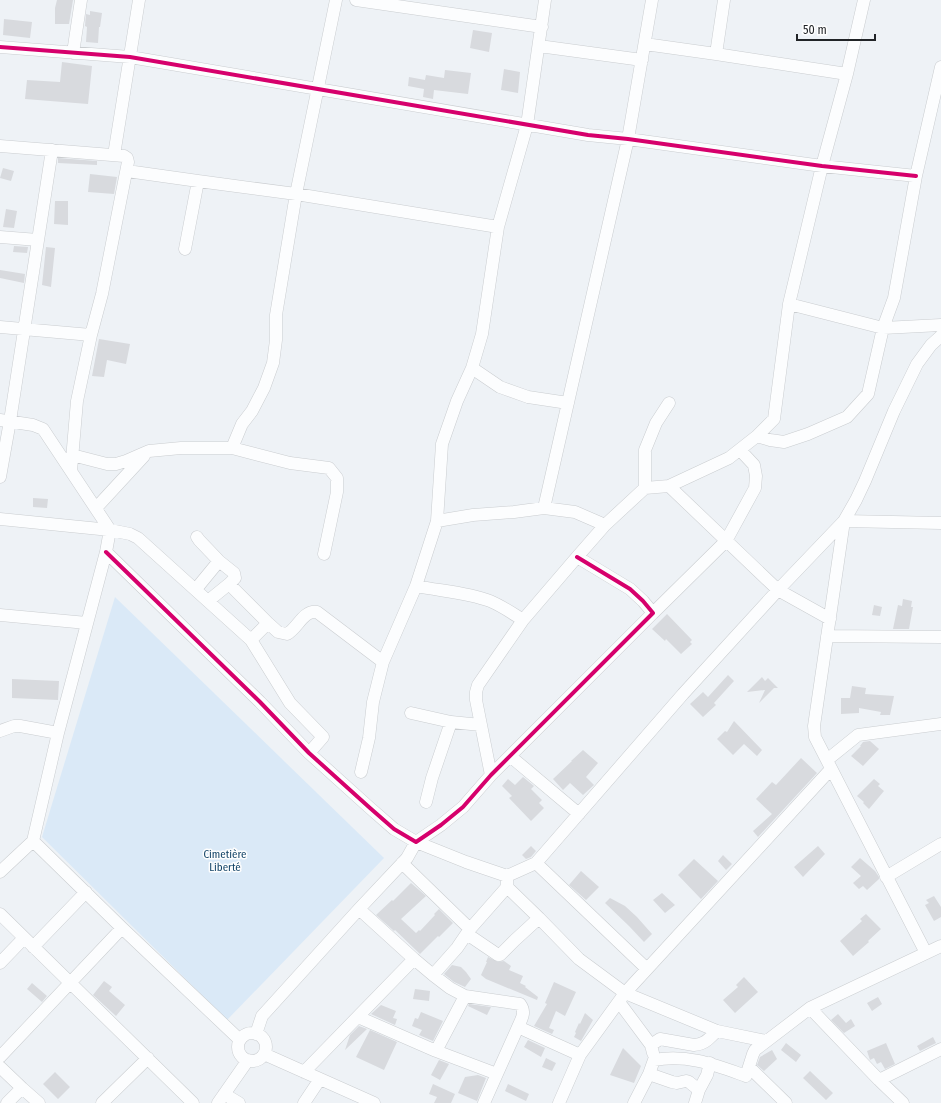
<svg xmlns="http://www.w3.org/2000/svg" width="941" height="1103" font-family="'Fira Sans Condensed',sans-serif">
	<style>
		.green { fill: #dae9f7 }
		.building { fill: #d8dade }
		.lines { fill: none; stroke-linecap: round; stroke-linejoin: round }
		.minor-casing { stroke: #cacdd0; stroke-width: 13 }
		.minor { stroke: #fcfdfe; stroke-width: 12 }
		.cycleway-casing { stroke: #fefefe; stroke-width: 6 }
		.cycleway { stroke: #d6006c; stroke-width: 4 }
		.labels { text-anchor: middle; stroke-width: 3; stroke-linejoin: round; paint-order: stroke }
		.park-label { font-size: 11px; fill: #124367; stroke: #fefefe }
	</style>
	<rect width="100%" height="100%" fill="#eef2f6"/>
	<path class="green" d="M 115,597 L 384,858 L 227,1020 L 42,837 Z"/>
	<path class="building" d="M 57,0 L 73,0 L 69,24 L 55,24 L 55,8 Z
		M 90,11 L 102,13 L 100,27 L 99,27 L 98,43 L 86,42 L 87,27 L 85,26 L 86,14 L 90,15 Z
		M 4,19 L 32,22 L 30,38 L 3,35 Z
		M 473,30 L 492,33 L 489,52 L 470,48 Z
		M 62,62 L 92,66 L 88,104 L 25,99 L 27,80 L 60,82 Z
		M 504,69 L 520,72 L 518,93 L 501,90 Z
		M 445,70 L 471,73 L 468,94 L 434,90 L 433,99 L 423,97 L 424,89 L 408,86 L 409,77 L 425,80 L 426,75 L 444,78 Z
		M 58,158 L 97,161 L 97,165 L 58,163 Z
		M 3,168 L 14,171 L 11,181 L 0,178 Z
		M 90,174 L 117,177 L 114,194 L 88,192 Z
		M 55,201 L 68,201 L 68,225 L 54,224 Z
		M 6,209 L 17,211 L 14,228 L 3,227 Z
		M 14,246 L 28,247 L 27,253 L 13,252 Z
		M 46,247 L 55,248 L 51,287 L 42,285 Z
		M 0,270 L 25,274 L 24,283 L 0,278 Z
		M 99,339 L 130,344 L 126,364 L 107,360 L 104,377 L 92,376 Z
		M 33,498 L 48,499 L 47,508 L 33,507 Z
		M 903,599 L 912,601 L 911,607 L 913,607 L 909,629 L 893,629 L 898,605 L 902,606 Z
		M 874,605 L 882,607 L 880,616 L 872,615 Z
		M 667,614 L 692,640 L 690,642 L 692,644 L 681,654 L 666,639 L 665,641 L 652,629 Z
		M 728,675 L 734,681 L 714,703 L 716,705 L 703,717 L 690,704 L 703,692 L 708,697 Z
		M 762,677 L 765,681 L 768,678 L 778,688 L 774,688 L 759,703 L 765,690 L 747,692 Z
		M 12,679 L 59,681 L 58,700 L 12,698 Z
		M 852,686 L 866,688 L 865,694 L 894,696 L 890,715 L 880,715 L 881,712 L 859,708 L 859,713 L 841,714 L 841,698 L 850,698 Z
		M 734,721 L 762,750 L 757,756 L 744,744 L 733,755 L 717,739 L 725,731 L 727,732 Z
		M 870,741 L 879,749 L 863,766 L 851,756 L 861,746 L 860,746 L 863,742 Z
		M 583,750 L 598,763 L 586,777 L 594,785 L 583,795 L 570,783 L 563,790 L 553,779 L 572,761 L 571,761 Z
		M 801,758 L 817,773 L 758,837 L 753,831 L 772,814 L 756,799 L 772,782 L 776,785 Z
		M 523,777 L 534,786 L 531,789 L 542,800 L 539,803 L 544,808 L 531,821 L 509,798 L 512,796 L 502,786 L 508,779 L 515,785 Z
		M 874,779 L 880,784 L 878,786 L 884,791 L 869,809 L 863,803 L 864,802 L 857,796 Z
		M 531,846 L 536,851 L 531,857 L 526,859 L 522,855 Z
		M 818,846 L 825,854 L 803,877 L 794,867 Z
		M 723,855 L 732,864 L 726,870 L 718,861 Z
		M 860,858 L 875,871 L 879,877 L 879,879 L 867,890 L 863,886 L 859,889 L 853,883 L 861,876 L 851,867 Z
		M 694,859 L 718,881 L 701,899 L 678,875 Z
		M 581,871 L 599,887 L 586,900 L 569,885 Z
		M 411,883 L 426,896 L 401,919 L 416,933 L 419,930 L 420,931 L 435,915 L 434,914 L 439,909 L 453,923 L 439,937 L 438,936 L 420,954 L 395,930 L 394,931 L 376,915 L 392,900 L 393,901 Z
		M 662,893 L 675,905 L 665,913 L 653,900 Z
		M 934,896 L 941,907 L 941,917 L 934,921 L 925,905 L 929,903 L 926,900 Z
		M 610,898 L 625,906 L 637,917 L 652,934 L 644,942 L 629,926 L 605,903 Z
		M 866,914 L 881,929 L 868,941 L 869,942 L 853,956 L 840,941 L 862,921 L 860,919 Z
		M 488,957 L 498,962 L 504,961 L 511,966 L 509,970 L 523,976 L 520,983 L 526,986 L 525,987 L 538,997 L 537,1000 L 486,979 L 481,975 L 487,962 L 486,962 Z
		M 452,965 L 461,967 L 466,972 L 471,979 L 465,987 L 454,982 L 444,974 Z
		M 744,977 L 758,992 L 735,1013 L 723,1000 L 738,987 L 736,985 Z
		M 104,981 L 112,987 L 109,991 L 125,1005 L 116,1016 L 93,995 Z
		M 554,982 L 576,992 L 565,1016 L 556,1011 L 549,1028 L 554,1030 L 552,1034 L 534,1026 L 547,1004 L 545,1003 Z
		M 32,983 L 47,996 L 42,1002 L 27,989 Z
		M 415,989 L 430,991 L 429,1001 L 413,999 Z
		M 878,997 L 882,1004 L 872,1011 L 867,1003 Z
		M 469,1004 L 491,1007 L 487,1015 L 468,1006 Z
		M 381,1005 L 396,1011 L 393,1018 L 397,1019 L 395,1025 L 371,1014 Z
		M 421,1012 L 443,1021 L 433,1041 L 419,1035 L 422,1030 L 412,1026 L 415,1018 L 418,1019 Z
		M 585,1013 L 593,1020 L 581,1041 L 574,1037 L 576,1033 L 575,1032 L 579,1023 L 580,1024 Z
		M 838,1014 L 846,1023 L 851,1019 L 855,1026 L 844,1033 L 831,1020 Z
		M 359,1026 L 367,1029 L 345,1050 L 350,1035 Z
		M 370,1030 L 397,1042 L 384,1070 L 356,1057 Z
		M 933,1037 L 936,1043 L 920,1051 L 917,1046 Z
		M 528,1040 L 545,1048 L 541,1057 L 524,1047 Z
		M 786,1043 L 801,1055 L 796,1062 L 781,1050 Z
		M 886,1043 L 895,1064 L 885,1069 L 881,1062 L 877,1064 L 874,1058 L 870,1060 L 867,1051 Z
		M 623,1048 L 641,1066 L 634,1083 L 610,1075 Z
		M 772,1050 L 777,1059 L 764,1071 L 757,1065 L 760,1057 Z
		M 546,1058 L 556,1063 L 552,1071 L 542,1067 Z
		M 439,1060 L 449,1064 L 440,1080 L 431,1075 Z
		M 810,1071 L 833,1093 L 826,1100 L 803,1078 Z
		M 55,1072 L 70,1087 L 58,1099 L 43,1084 Z
		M 478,1075 L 486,1078 L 477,1101 L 458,1093 L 465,1077 Z
		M 433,1084 L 455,1094 L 451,1103 L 434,1103 L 437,1097 L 429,1094 Z
		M 508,1084 L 529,1094 L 526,1101 L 505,1091 Z"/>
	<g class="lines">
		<defs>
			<path id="minor" d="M 356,0 L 542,27
				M 645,44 L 716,54 L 724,0
				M 539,46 L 642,60
				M 0,47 L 130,57 L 588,135 L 628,139 L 822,166 L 916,176
				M 73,53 L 81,0
				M 716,54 L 847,74
				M 0,146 L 124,156 L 127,158 L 128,162 L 102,294 L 91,335 L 77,401 L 71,471
				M 114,155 L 139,0
				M 127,171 L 198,181 L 296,194 L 498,227
				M 0,237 L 38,240
				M 185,249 L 198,181
				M 789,304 L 883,328 L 894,298 L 916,176 L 941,67
				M 0,327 L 91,335
				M 472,368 L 500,387 L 528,397 L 568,403
				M 0,420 L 33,425 L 43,429 L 110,530 L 106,552 L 58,733 L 33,841 L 0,872
				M 757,436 L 770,440 L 784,442 L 808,434 L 847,417 L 868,394 L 883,328 L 941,325
				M 232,448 L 242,424 L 252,411 L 264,388 L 273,363 L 276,340 L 276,315 L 296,194 L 336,0
				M 72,455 L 107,464 L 116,464 L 126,461 L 149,451 L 181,448 L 232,448 L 290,463 L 329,468 L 337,478 L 337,492 L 324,554
				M 0,477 L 10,421 L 52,150
				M 669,486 L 729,458 L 757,436 L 774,419 L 789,304 L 822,166 L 847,74 L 864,0
				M 645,488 L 645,450 L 656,423 L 669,403
				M 96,508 L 144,456
				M 544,508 L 628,139 L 652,0
				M 0,519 L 110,530 L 130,534 L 138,538 L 251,640 L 290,703 L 323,737 L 309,753
				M 437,521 L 473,515 L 514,512 L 544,508 L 575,512 L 605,525 L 577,557 L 523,620 L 478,685 L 476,692 L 476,700 L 491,775
				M 605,525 L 645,488 L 669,486 L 778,590 L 830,619
				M 197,537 L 199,540 L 219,561 L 234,573 L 235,578 L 229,584
				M 106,552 L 260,702 L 309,753 L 370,808 L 394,829 L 416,842 L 441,825 L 463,807 L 491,775 L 653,613 L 643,601 L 630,589 L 577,557
				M 416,586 C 440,591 467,592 490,601 C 502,606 512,613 523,620
				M 196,589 L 219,561
				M 208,601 L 229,584 L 268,623
				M 653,613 L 726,541 L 755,488 L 756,476 L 754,465 L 740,450
				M 0,615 L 87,623
				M 827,636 L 941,637
				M 251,640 L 268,623 L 278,632 L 287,634 C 298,628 303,610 317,612 L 383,662
				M 411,713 L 451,722 L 481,725
				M 0,731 L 14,726 L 20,726 L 58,733
				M 510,756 L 579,814
				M 827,760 L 858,735 L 941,724
				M 361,772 L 369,738 L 373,702 L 383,662 L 416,586 L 437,521 L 442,444 L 457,401 L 472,368 L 482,334 L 498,227 L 527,125 L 545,0
				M 426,802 L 432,778 L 451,722
				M 33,841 L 122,928 L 240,1040
				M 402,863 L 470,929
				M 536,863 L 647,969
				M 886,877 L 941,844
				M 507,887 L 539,918 L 579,959 L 625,993 L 580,1055 L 518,1027
				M 359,909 L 414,959 L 433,975 L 450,988 L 465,996 L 520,1004 C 526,1012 522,1018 518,1027 L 484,1103
				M 0,914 L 193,1103
				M 467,934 L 498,955 L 500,955 L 515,940 L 539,918
				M 33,947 L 86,892
				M 926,953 L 815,737 L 814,726 L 844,521 L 941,523
				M 0,963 L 24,938
				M 433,975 L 457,948 L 470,929 L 507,887 L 507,876 L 536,863 L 683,694 L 778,590 L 844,521 L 856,500 L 865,481 L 894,411 L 917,364 L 931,345 L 941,336
				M 619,1002 L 651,1045 L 653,1053
				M 810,1008 L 879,1080 L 903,1103
				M 358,1017 L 436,1051 L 497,1074
				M238 1047a14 14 0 1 1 28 0a14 14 0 1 1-28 0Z
				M 256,1034 L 262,1016 L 359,909 L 407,858 L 416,842 L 466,862 L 507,876
				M 766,1041 L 717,1031 L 625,993 L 831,769
				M 651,1045 L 660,1039 L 694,1045 C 706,1044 709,1038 717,1031
				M 436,1051 L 465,996
				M 264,1054 L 374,1103
				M 0,1057 L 122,928
				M 0,1067 L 22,1088
				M 749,1067 L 786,1103
				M 304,1072 L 414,959
				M 649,1074 L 672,1082 L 677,1083 L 686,1081 L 689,1082 L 699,1090
				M 879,1080 L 941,1049
				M 224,1094 L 239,1103
				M 7,1103 L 22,1088 L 39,1103
				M 102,1103 L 148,1058
				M 218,1103 L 248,1060
				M 304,1103 L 320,1079
				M 559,1103 L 580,1055
				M 634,1103 L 649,1074 L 654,1060 C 688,1054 715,1065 746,1076 L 753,1054 L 755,1050 L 810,1008 L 941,946
				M 695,1103 L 699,1090 L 707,1075 L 710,1063"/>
		</defs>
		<use href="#minor" class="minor-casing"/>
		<use href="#minor" class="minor"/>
		<defs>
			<path id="cycleway" d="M 0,47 L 130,57 L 588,135 L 628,139 L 822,166 L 916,176
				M 106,552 L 260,702 L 309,753 L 370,808 L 394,829 L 416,842 L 441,825 L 463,807 L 491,775 L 653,613 L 643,601 L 630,589 L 577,557"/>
		</defs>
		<use href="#cycleway" class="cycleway-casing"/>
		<use href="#cycleway" class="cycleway"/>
	</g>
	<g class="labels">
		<g class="park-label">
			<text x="225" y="858">Cimetière<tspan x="225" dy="13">Liberté</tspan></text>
		</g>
	</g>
	<path d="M797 34v6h78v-6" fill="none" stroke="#212427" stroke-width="2"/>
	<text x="803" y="34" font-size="12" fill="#212427" stroke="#fefefe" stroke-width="3" paint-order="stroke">50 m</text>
</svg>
